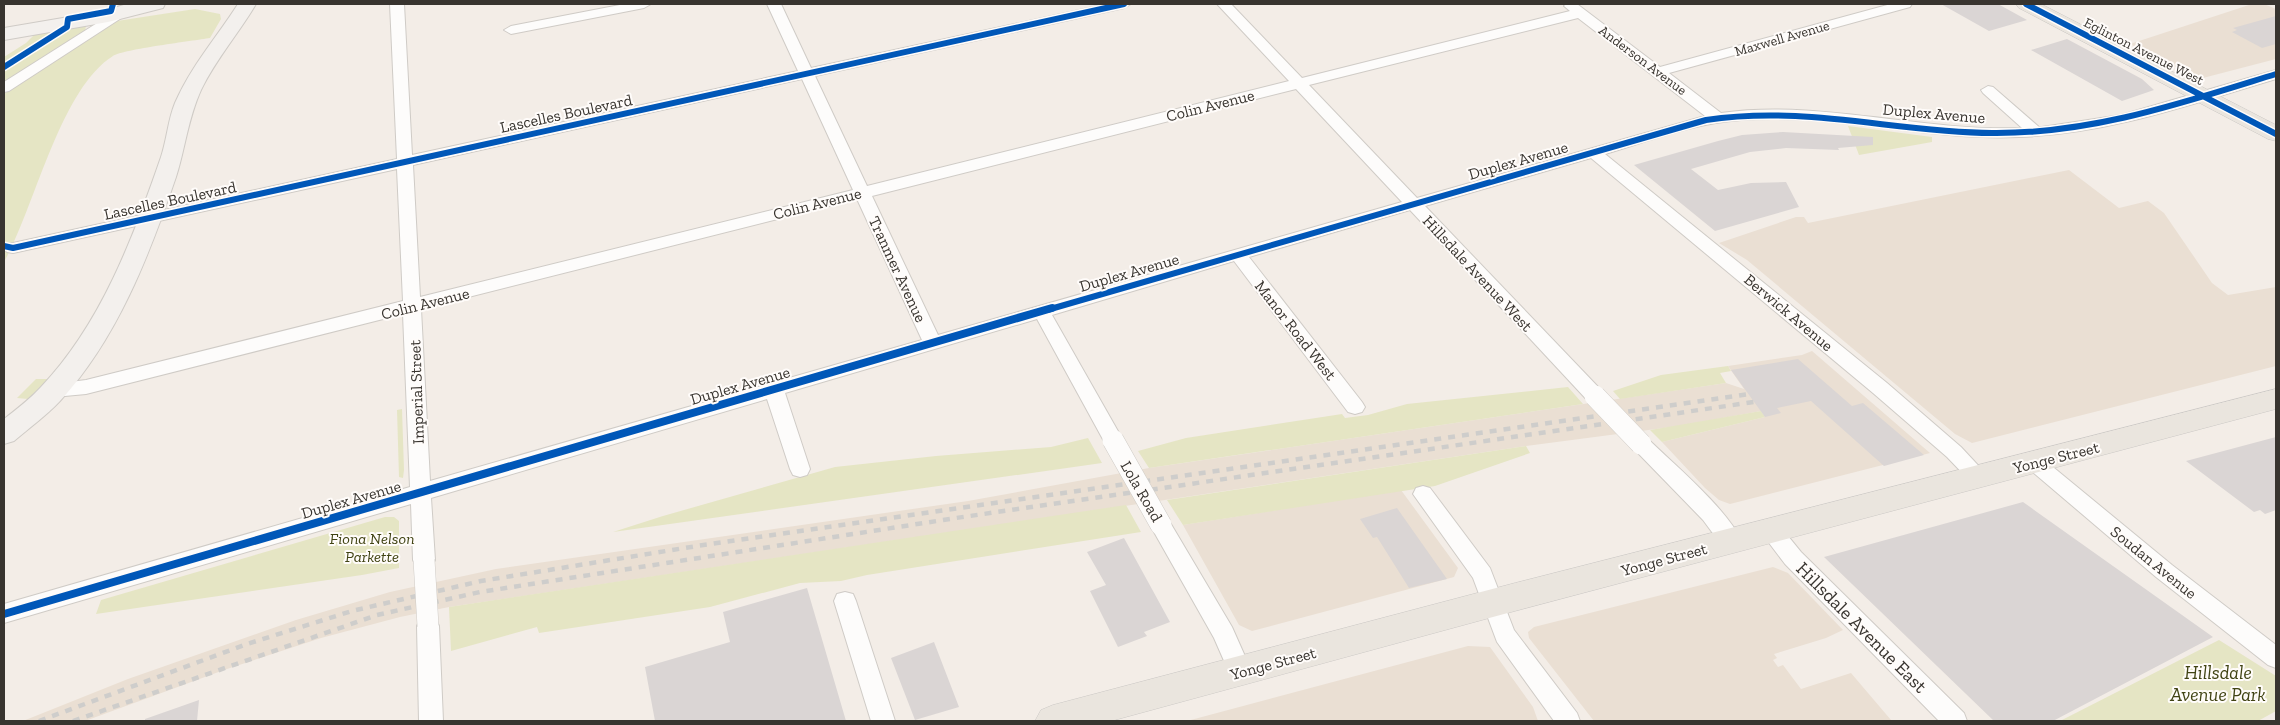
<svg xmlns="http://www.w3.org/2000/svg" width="2280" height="725" font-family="'Zilla Slab',serif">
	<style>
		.built { fill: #eadfd3 }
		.green { fill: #e5e5c4 }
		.building { fill: #dad5d4 }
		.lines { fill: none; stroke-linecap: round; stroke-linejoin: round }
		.street-casing { stroke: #cfcbc6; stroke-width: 2 }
		.secondary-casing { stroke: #cfcbc6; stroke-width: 2 }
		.primary-casing { stroke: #cbc8c5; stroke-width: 1 }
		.street { fill: #fdfcfb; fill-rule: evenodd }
		.secondary { fill: #f3f0ed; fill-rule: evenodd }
		.primary { fill: #eae5de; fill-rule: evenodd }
		.rail { stroke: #cecdcb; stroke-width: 4.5; stroke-dasharray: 7 7; stroke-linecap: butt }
		.street-bridge-casing { stroke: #cfcbc6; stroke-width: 22; stroke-linecap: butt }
		.street-bridge { stroke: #fdfcfb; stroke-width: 21 }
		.cycleway-far1-casing { stroke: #fffcfa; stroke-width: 9 }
		.cycleway-casing { stroke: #fffcfa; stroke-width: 11 }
		.cycleway-far1 { stroke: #0057b8; stroke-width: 6 }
		.cycleway { stroke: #0057b8; stroke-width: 8 }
		.labels { text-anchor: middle; stroke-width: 4; stroke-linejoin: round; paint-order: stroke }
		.far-street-label { font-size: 14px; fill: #38342f; stroke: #fffcfa }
		.street-label { font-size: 16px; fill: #38342f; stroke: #fffcfa }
		.park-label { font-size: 16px; font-style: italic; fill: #404313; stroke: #fffcfa }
		.near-street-label { font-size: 19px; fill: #38342f; stroke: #fffcfa }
		.near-park-label { font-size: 19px; font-style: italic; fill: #404313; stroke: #fffcfa }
	</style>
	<rect width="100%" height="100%" fill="#f3ede7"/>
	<path class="built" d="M 2252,4 L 2264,4 L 2276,9 L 2276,59 L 2199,79 L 2130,44 Z
		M 2069,170 L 2119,208 L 2148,201 L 2164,213 L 2212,283 L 2228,295 L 2276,287 L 2276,366 L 1972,443 L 1955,434 L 1747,260 L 1719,243 L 1796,217 L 1804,217 L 1808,223 Z
		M 1812,351 L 1930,453 L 1730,504 L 1719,500 L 1705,488 L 1662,442 L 1765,417 L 1761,411 L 1679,426 L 1526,446 L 449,607 L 400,617 L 321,638 L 224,670 L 85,721 L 23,721 L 128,679 L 296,620 L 390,592 L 496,569 L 968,501 L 1149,468 L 1726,383 L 1744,389 L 1728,366 L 1802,355 Z
		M 1401,490 L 1458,568 L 1454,577 L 1252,631 L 1239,625 L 1183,525 Z
		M 1773,567 L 1788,573 L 1843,630 L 1826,638 L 1774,654 L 1777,658 L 1773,660 L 1778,667 L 1783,665 L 1801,689 L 1851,673 L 1891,720 L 1594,721 L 1529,638 L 1528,632 L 1534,627 Z
		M 1468,646 L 1490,647 L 1533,707 L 1538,721 L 1187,721 Z"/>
	<path class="green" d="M 195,9 L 220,14 L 221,19 L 210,38 C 193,41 124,49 113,56 C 60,89 35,207 4,262 L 4,94 L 117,21 Z
		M 86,26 L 85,31 L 4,82 L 4,57 L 26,43 L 35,34 Z
		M 1848,126 L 1932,137 L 1932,142 L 1859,155 Z
		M 1728,366 L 1731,371 L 1720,373 L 1726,383 L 1620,399 L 1613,391 L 1661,375 Z
		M 36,379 L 48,379 L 28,399 L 17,398 Z
		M 1568,387 L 1583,404 L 1149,468 L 1138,451 L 1186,438 L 1342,414 L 1345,418 L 1368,415 L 1407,404 Z
		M 402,409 L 404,470 L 403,478 L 399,477 L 397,410 Z
		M 1761,411 L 1765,417 L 1662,442 L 1650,430 Z
		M 1088,438 L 1102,463 L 613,532 L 663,516 L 835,467 L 936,456 L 1051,447 Z
		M 1526,446 L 1530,453 L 1435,486 L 1183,525 L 1167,500 Z
		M 1126,505 L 1141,532 L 867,575 L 841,581 L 800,583 L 710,607 L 539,633 L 537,627 L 451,651 L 449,607 Z
		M 385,517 L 394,517 L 399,521 L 399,568 L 362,575 L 96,614 L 101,600 Z
		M 2219,640 L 2276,676 L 2276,711 L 2258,721 L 2060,721 Z"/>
	<path class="building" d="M 1941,4 L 1998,4 L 2027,20 L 1989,31 Z
		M 2276,16 L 2276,44 L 2262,48 L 2232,32 L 2237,30 L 2233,28 Z
		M 2067,39 L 2142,79 L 2154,90 L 2122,101 L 2031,50 Z
		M 1783,132 L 1873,137 L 1873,145 L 1838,148 L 1839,150 L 1786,148 L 1750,152 L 1691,169 L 1718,190 L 1751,183 L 1786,182 L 1799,207 L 1715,231 L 1634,165 L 1718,141 L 1742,135 Z
		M 1798,359 L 1852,406 L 1863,403 L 1924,455 L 1884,466 L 1811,401 L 1777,408 L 1781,413 L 1765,417 L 1731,370 Z
		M 2276,437 L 2276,510 L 2265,514 L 2260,510 L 2254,512 L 2186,461 Z
		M 2023,502 L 2213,637 L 2053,721 L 1994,721 L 1824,557 Z
		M 1397,508 L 1447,579 L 1409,588 L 1377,537 L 1373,538 L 1360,519 Z
		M 1124,538 L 1170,622 L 1144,632 L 1147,636 L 1118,647 L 1090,591 L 1106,585 L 1087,552 Z
		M 807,588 L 846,721 L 655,721 L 645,667 L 730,642 L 723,612 Z
		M 934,642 L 959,707 L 915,720 L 891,658 Z
		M 199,700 L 197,721 L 145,721 L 145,719 Z"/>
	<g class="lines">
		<defs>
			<path id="street" d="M 390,4 L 404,4 L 412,155 L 798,71 L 767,4 L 781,4 L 811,68 L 1107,4 L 1131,4 L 1124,8 L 815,76 L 867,186 L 1289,81 L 1217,4 L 1231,4 L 1302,78 L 1570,11 L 1564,6 L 1566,4 L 1577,4 L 1660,67 L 1891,4 L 1912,4 L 1910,7 L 1669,73 L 1721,113 C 1821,99 1922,132 2022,128 L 1983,93 L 1981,90 L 1988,86 L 1993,87 L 2039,127 L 2042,127 L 2121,115 L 2276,70 L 2276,79 C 2192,104 2109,134 2019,137 C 1926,141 1834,113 1741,120 C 1695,123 1649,141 1605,154 L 1887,383 L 1961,447 L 1988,476 L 1985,482 L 1978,484 L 1971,482 L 1947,457 L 1873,393 L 1591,158 L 1425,206 L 1602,391 L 1605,396 L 1602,401 L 1595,403 L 1588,401 L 1410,210 L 1249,257 L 1362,402 L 1365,407 L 1362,412 L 1355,414 L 1348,412 L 1234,261 L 1052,315 L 1123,440 L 1120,445 L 1113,447 L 1106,445 L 1037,319 L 785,393 L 810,469 L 807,475 L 800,477 L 793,475 L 790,469 L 767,399 L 431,498 L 435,560 L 432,566 L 424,569 L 416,566 L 413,560 L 411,504 L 4,623 L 4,604 L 410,487 L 403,314 L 86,394 L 54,397 L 47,395 L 44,390 L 47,385 L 86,380 L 403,301 L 397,169 L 13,253 L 7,252 L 4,248 L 7,244 L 13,243 L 397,159 ZM 1578,18 L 1705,116 L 1417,198 L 1309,85 ZM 802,79 L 853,190 L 420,297 L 413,165 ZM 1296,89 L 1402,202 L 938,335 L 872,196 ZM 857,199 L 922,340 L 430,481 L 421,309 Z
				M 625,4 L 651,4 L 644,8 L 511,34 L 504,30 L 511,26 Z
				M 124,6 L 129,7 L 131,10 L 129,13 L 9,91 L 4,92 L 4,82 Z
				M 1641,436 L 1648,439 C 1677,467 1724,506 1742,541 L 1739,547 L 1731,550 L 1723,547 L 1703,520 L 1634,449 L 1631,444 L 1634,439 Z
				M 2035,455 L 2042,458 L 2172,565 L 2276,645 L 2276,668 L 2268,665 L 2156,577 L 2028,468 L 2025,463 L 2028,458 Z
				M 1423,486 L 1430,488 L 1490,568 L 1514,630 L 1577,713 L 1580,721 L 1554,721 L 1497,642 L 1473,578 L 1413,494 L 1416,488 Z
				M 1161,517 L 1168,519 L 1232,627 L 1252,672 L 1248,679 L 1240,682 L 1232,679 L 1214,638 L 1150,525 L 1154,519 Z
				M 1771,522 L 1779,525 L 1801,552 L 1964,713 L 1967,721 L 1939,721 L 1785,564 L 1760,531 L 1763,525 Z
				M 845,592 L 853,594 L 856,601 L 895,721 L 871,721 L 834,601 L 837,594 Z
				M 428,616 L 436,619 L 439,626 L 443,721 L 419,721 L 417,626 L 420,619 Z"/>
			<path id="secondary" d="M 127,4 L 165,4 L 163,8 L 108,22 L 4,40 L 4,28 L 104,11 Z
				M 238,4 L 256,4 C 239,33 216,59 201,90 C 188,118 185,149 176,177 C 149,256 117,339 60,401 C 46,416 29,428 14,441 L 4,444 L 4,419 C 17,409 30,399 41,387 C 101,324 133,238 161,157 C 167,139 168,120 175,103 C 191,66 217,37 238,4 Z"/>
			<path id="primary" d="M 2016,4 L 2041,4 L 2276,125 L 2276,141 L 2268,139 L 2019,8 Z
				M 2276,389 L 2276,409 L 1515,611 L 1111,721 L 1035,721 L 1041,710 L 1053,705 L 1515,583 Z"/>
		</defs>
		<use href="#street" class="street-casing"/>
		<use href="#secondary" class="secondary-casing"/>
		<use href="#primary" class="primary-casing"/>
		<use href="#street" class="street"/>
		<use href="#secondary" class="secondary"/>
		<use href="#primary" class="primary"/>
		<path class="rail" d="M 39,721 L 247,644 L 352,611 L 481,581 L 697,546 L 1749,394
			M 73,721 L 377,615 L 480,592 L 956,518 L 1754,402"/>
		<defs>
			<path id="street-bridge" d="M 1595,396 L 1641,444
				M 1113,440 L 1161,525
				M 424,560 L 428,626"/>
		</defs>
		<use href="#street-bridge" class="street-bridge-casing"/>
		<use href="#street-bridge" class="street-bridge"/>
		<defs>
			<path id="cycleway-far1" d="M 2026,4 L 2276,134
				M 4,67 L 67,27 L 68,19 L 111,11 L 113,4
				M 4,246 L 13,248 L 1124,4
				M 1047,310 L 1706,120 C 1806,105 1894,132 1992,133 C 2092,134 2182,103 2276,74"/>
			<path id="cycleway" d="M 4,614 L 1052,308"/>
		</defs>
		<use href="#cycleway-far1" class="cycleway-far1-casing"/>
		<use href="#cycleway" class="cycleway-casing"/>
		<use href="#cycleway-far1" class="cycleway-far1"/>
		<use href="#cycleway" class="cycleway"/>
	</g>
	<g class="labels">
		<g class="far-street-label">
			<text transform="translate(1782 38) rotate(-16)" y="5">Maxwell Avenue</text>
			<text transform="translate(2144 51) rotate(27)" y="5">Eglinton Avenue West</text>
			<text transform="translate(1643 60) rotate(37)" y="5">Anderson Avenue</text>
		</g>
		<g class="street-label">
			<text transform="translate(1210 105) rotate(-14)" y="6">Colin Avenue</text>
			<text transform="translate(566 113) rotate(-12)" y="6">Lascelles Boulevard</text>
			<text transform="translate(1934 113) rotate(5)" y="6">Duplex Avenue</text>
			<text transform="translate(1518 160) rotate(-16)" y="6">Duplex Avenue</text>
			<text transform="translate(170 200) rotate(-12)" y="6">Lascelles Boulevard</text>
			<text transform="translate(817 203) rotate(-14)" y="6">Colin Avenue</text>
			<text transform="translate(898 269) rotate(65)" y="6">Tranmer Avenue</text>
			<text transform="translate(1129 272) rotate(-16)" y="6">Duplex Avenue</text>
			<text transform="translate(1478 273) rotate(47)" y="6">Hillsdale Avenue West</text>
			<text transform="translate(425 303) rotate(-14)" y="6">Colin Avenue</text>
			<text transform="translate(1789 312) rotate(40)" y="6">Berwick Avenue</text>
			<text transform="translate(1296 330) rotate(52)" y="6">Manor Road West</text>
			<text transform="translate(740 385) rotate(-16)" y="6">Duplex Avenue</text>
			<text transform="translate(416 392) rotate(-92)" y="6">Imperial Street</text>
			<text transform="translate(2056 457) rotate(-14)" y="6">Yonge Street</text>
			<text transform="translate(1142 491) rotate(60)" y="6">Lola Road</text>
			<text transform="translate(351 499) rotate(-16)" y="6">Duplex Avenue</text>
			<text transform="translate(1664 559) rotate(-15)" y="6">Yonge Street</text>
			<text transform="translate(2154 562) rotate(39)" y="6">Soudan Avenue</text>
			<text transform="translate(1273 663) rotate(-15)" y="6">Yonge Street</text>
		</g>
		<g class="park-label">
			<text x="372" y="544">Fiona Nelson<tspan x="372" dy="18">Parkette</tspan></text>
		</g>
		<g class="near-street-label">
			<text transform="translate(1862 627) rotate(45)" y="7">Hillsdale Avenue East</text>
		</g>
		<g class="near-park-label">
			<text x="2218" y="679">Hillsdale<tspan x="2218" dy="22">Avenue Park</tspan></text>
		</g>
	</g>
	<rect width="2280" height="725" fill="none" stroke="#38342f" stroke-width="10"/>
</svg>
